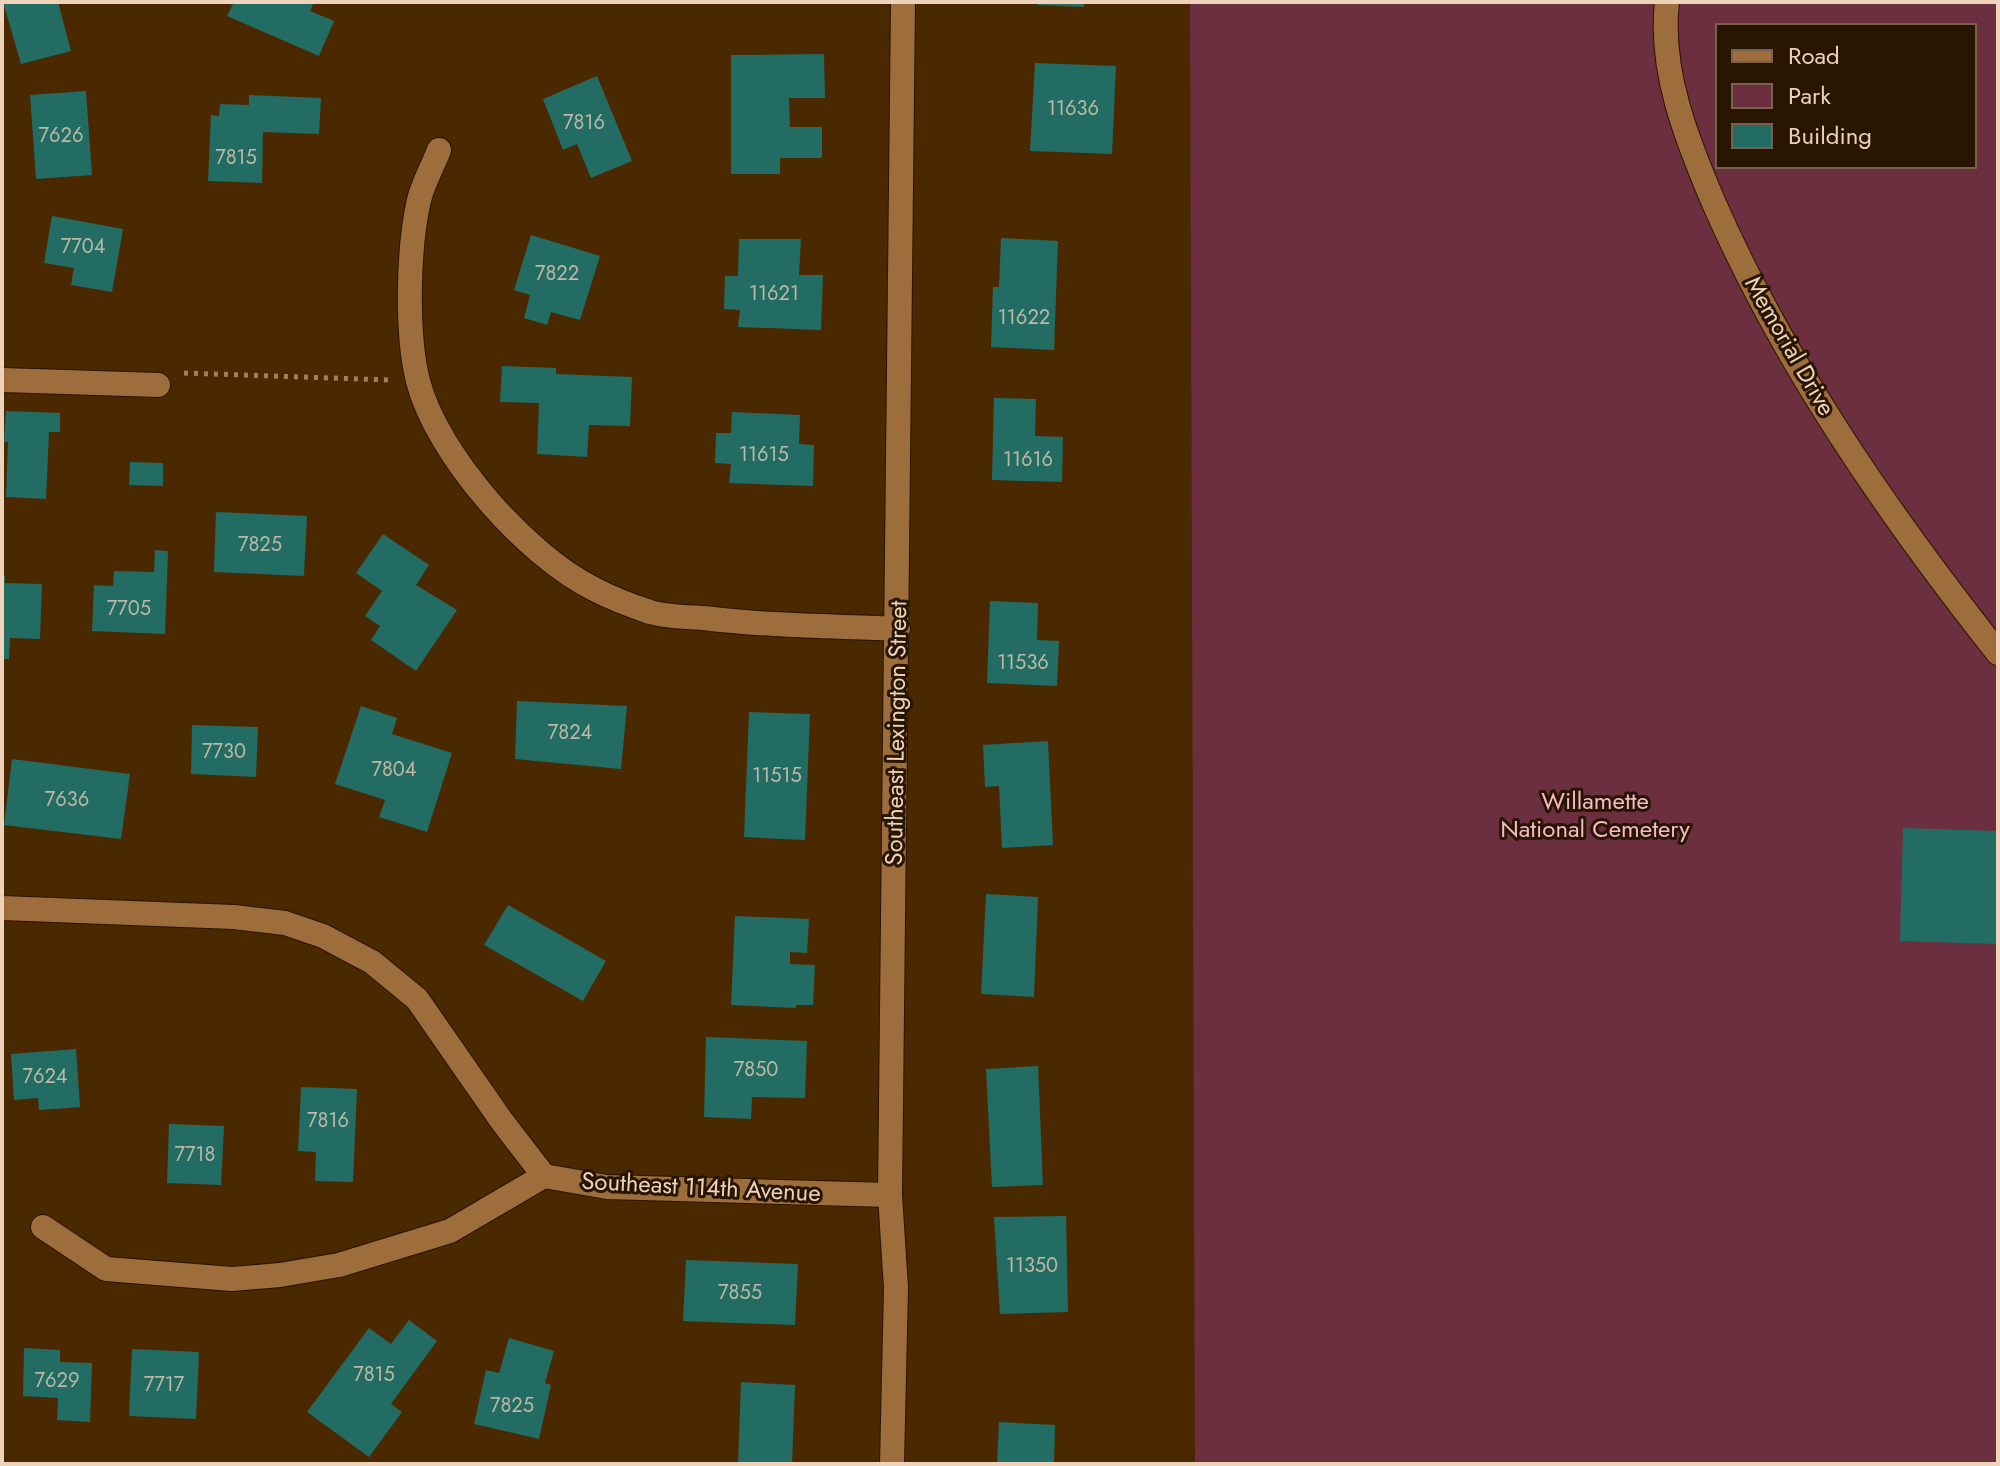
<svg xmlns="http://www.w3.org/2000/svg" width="2000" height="1466" font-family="Jost,sans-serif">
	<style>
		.green { fill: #6b2f3f; fill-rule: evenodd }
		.building { fill: #236c64 }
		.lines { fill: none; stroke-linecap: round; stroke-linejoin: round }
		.minor-casing { stroke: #2a1300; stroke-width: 26 }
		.path { stroke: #9f8160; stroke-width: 5; stroke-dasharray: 4 6; stroke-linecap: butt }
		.minor { stroke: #9d6e3c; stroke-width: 24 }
		.labels { text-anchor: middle; stroke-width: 6; stroke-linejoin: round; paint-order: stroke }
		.number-label { font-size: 20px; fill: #bbb9a4 }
		.street-label { font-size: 24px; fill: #eed3ba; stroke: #281502 }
		.park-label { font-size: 24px; fill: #f7b8c5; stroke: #281502 }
	</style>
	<rect width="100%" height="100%" fill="#4a2900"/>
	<path class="green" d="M 1190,2 L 1998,2 L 1998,1464 L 1195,1464 ZM 1718,26 L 1974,26 L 1974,166 L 1718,166 Z"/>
	<path class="building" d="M 3,2 L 58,2 L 71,51 L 21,64 Z
		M 234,2 L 314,2 L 310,11 L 334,21 L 319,56 L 227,16 Z
		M 1038,2 L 1084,2 L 1084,7 L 1038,5 Z
		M 824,54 L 825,98 L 789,98 L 790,127 L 822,127 L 822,158 L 780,158 L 780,174 L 731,174 L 731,55 Z
		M 1035,63 L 1116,66 L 1112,154 L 1030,151 Z
		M 597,76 L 632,161 L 591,178 L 577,144 L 563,150 L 543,99 Z
		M 86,91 L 92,175 L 36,179 L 30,95 Z
		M 249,95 L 321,98 L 319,134 L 263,132 L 262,183 L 208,181 L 211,115 L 219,116 L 220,104 L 249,105 Z
		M 52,216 L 123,229 L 112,292 L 71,285 L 74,268 L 44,263 Z
		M 531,235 L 600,256 L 580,320 L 551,312 L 547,325 L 524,318 L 530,295 L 514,290 Z
		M 1001,238 L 1058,241 L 1054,350 L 991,347 L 993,287 L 999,287 Z
		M 739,239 L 801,239 L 799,275 L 823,275 L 821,330 L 738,327 L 740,310 L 724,309 L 725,276 L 738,276 Z
		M 502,366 L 556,368 L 556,374 L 632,377 L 630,426 L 589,425 L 587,457 L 537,454 L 539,403 L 500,402 Z
		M 994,398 L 1036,399 L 1035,436 L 1063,437 L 1062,482 L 992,480 Z
		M 6,411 L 60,413 L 60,432 L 49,432 L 46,499 L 6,497 L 8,442 L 4,442 Z
		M 732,412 L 800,415 L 799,444 L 814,445 L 813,486 L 729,483 L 731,464 L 715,463 L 716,433 L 731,433 Z
		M 130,462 L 163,463 L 163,486 L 129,485 Z
		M 216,512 L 307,516 L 304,576 L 214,572 Z
		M 383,534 L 429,565 L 416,585 L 457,610 L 416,671 L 371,640 L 380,626 L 365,616 L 382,591 L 356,573 Z
		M 155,550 L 168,551 L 165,634 L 92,631 L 94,585 L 113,586 L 114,571 L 154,572 Z
		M 2,576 L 5,576 L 5,583 L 42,584 L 40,639 L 10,638 L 9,659 L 2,659 Z
		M 990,601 L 1038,603 L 1037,640 L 1059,641 L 1057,686 L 987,683 Z
		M 517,701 L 627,706 L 621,769 L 515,759 Z
		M 361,706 L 397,718 L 392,734 L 452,753 L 427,832 L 379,817 L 385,800 L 335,784 Z
		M 749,712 L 810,714 L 805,840 L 744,837 Z
		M 192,725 L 258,727 L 256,777 L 191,774 Z
		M 1048,741 L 1053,845 L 1002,848 L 999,786 L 985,787 L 983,745 Z
		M 12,759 L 130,774 L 121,839 L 4,825 Z
		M 1903,828 L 1998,831 L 1998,944 L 1900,941 Z
		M 986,894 L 1038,897 L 1034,997 L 981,994 Z
		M 508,905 L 606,961 L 583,1001 L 484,945 Z
		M 735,916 L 809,919 L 807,953 L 790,952 L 790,964 L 815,965 L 813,1005 L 796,1005 L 796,1008 L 731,1005 Z
		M 706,1037 L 807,1041 L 805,1098 L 752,1097 L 751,1119 L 704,1117 Z
		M 76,1049 L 80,1107 L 39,1110 L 38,1098 L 14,1100 L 11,1054 Z
		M 1038,1066 L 1043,1185 L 992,1187 L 986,1069 Z
		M 301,1087 L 357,1089 L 353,1182 L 315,1181 L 316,1152 L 298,1151 Z
		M 169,1124 L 224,1126 L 221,1185 L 167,1183 Z
		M 1066,1216 L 1068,1312 L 1000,1314 L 994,1217 Z
		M 686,1260 L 798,1264 L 795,1325 L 683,1321 Z
		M 409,1320 L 437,1341 L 391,1404 L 402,1412 L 369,1457 L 307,1412 L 369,1328 L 391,1344 Z
		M 509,1338 L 554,1351 L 545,1383 L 551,1385 L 539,1439 L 474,1424 L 486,1370 L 499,1373 Z
		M 24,1348 L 60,1350 L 60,1362 L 92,1363 L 90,1422 L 57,1420 L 58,1398 L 23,1396 Z
		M 132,1349 L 199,1352 L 196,1419 L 129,1416 Z
		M 741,1382 L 795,1385 L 792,1464 L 738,1464 Z
		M 999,1422 L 1055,1425 L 1054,1464 L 997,1464 Z"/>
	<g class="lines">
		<defs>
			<path id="minor" d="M 1667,2 C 1659,70 1687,140 1713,201 C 1784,364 1888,514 1998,653
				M 439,150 C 433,166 423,183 419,200 C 408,249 406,333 418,381 C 437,455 526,555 594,589 C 611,598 632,606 650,612 C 667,617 687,617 704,618 C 768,626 833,626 898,629
				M 2,380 L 158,385
				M 2,908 L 234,917 L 285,923 L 323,936 L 372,962 L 417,999 L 501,1120 L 544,1176 L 607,1187 L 890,1195
				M 43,1227 L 106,1269 L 232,1279 L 280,1275 L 339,1265 L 450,1231 L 544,1176
				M 892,1464 L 896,1288 L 890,1195 L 903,2"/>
		</defs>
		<use href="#minor" class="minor-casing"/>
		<path class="path" d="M 184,373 L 389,380"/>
		<use href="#minor" class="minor"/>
	</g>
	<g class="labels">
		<g class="number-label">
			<text x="1073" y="115">11636</text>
			<text x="584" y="129">7816</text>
			<text x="61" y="142">7626</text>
			<text x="236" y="164">7815</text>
			<text x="83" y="253">7704</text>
			<text x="557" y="280">7822</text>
			<text x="774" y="300">11621</text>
			<text x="1024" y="324">11622</text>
			<text x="764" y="461">11615</text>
			<text x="1028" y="466">11616</text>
			<text x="260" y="551">7825</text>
			<text x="129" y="615">7705</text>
			<text x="1023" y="669">11536</text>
			<text x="570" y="739">7824</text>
			<text x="224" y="758">7730</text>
			<text x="394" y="776">7804</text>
			<text x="777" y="782">11515</text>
			<text x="67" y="806">7636</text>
			<text x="756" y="1076">7850</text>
			<text x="45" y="1083">7624</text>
			<text x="328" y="1127">7816</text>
			<text x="195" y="1161">7718</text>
			<text x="1032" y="1272">11350</text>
			<text x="740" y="1299">7855</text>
			<text x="374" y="1381">7815</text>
			<text x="57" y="1387">7629</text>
			<text x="164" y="1391">7717</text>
			<text x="512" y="1412">7825</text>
		</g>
		<g class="street-label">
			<text transform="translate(1790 346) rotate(60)" y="8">Memorial Drive</text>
			<text transform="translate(896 733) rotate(-89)" y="8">Southeast Lexington Street</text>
			<text transform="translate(701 1187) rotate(3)" y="8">Southeast 114th Avenue</text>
		</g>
		<g class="park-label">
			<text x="1595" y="809">Willamette<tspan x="1595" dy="28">National Cemetery</tspan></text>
		</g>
	</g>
	<rect width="2000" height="1466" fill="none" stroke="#eed3ba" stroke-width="8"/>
	<rect x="1716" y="24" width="260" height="144" fill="#281502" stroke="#77614c" stroke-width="2"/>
	<rect x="1732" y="50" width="40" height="12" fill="#9d6e3c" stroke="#77614c" stroke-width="2"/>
	<text x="1788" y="64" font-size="24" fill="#eed3ba">Road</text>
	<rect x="1732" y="84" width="40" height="24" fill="#6b2f3f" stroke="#77614c" stroke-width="2"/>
	<text x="1788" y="104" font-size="24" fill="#eed3ba">Park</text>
	<rect x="1732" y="124" width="40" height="24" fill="#236c64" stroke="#77614c" stroke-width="2"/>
	<text x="1788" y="144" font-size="24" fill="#eed3ba">Building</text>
</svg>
